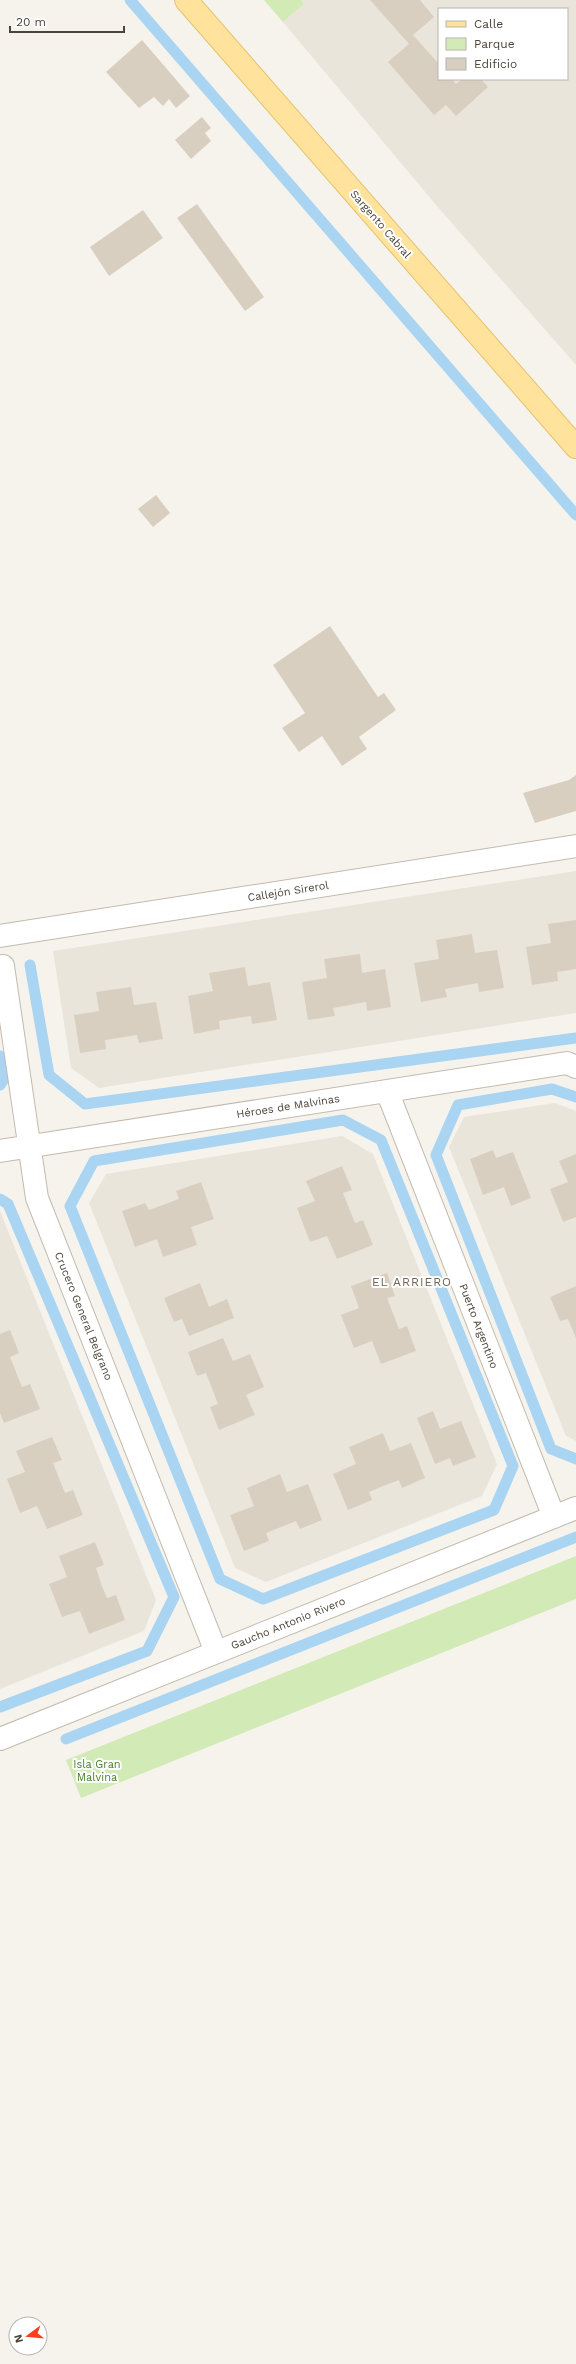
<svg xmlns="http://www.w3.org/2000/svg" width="576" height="2364" font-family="'Work Sans',sans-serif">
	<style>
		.residential { fill: #eae5da; fill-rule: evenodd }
		.green { fill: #d2eab5 }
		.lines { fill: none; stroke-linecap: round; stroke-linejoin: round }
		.stream { stroke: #a9d4f2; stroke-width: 11 }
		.building { fill: #d8cfc1 }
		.minor-casing { stroke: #c2bbae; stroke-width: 24 }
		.major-casing { stroke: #e6c16a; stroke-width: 24 }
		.minor { stroke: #fff; stroke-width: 22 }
		.major { stroke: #ffe39c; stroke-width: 22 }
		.labels { text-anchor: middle; stroke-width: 4; stroke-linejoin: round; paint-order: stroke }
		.street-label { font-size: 11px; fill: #4b4439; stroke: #fff }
		.park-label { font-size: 11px; fill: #4a7f2a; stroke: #fff }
		.neighbourhood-label { font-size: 12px; letter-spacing: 1px; fill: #6e6250; stroke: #fff }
	</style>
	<rect width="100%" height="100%" fill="#f6f3ec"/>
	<path class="residential" d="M 301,0 L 576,0 L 576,365 L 436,205 L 283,22 L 304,4 ZM 439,9 L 567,9 L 567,79 L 439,79 Z
		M 576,871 L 576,1013 L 99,1088 L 71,1068 L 53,951 Z
		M 555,1103 L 576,1111 L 576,1441 L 566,1436 L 449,1147 L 464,1117 Z
		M 342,1136 L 373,1154 L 497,1464 L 482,1496 L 266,1582 L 235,1568 L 89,1203 L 106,1174 Z
		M 0,1211 L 156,1600 L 144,1631 L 0,1689 Z"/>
	<path class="green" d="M 264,0 L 301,0 L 304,4 L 283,22 Z
		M 576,1556 L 576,1599 L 81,1798 L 66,1760 Z"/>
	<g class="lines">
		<path class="stream" d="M 130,0 L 576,515
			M 30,965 L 49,1075 L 85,1104 L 576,1038
			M 0,1056 L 4,1079 L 0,1085
			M 576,1097 L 552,1089 L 458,1105 L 436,1155 L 551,1449 L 576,1459
			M 343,1120 L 381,1140 L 513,1466 L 494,1510 L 263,1599 L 220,1579 L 70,1206 L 94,1161 Z
			M 0,1199 L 8,1204 L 174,1597 L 147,1651 L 0,1707
			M 66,1739 L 576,1537"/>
	</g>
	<path class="building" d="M 370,0 L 420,0 L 434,17 L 413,35 L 439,64 L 439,79 L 452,79 L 456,84 L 462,79 L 481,79 L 488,87 L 456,116 L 446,105 L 434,115 L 388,62 L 409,44 Z
		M 142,40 L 190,96 L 176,108 L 169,99 L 163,106 L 154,97 L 139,108 L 106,72 Z
		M 202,117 L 211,128 L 205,133 L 211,141 L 191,159 L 175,140 Z
		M 197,204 L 264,297 L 245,311 L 177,218 Z
		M 143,210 L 163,238 L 109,276 L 90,247 Z
		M 156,495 L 170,513 L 153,527 L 138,509 Z
		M 330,626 L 378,697 L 384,693 L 396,710 L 359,737 L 367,749 L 342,766 L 322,736 L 299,752 L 282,728 L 305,713 L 273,665 Z
		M 576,775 L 576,811 L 535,823 L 523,793 L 569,780 Z
		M 576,920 L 576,969 L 557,972 L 558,981 L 532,985 L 526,947 L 551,943 L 548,924 Z
		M 472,934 L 475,953 L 497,950 L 504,988 L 479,992 L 478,983 L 445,989 L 447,997 L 421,1002 L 414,963 L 439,959 L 436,940 Z
		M 360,954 L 362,973 L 385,969 L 391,1007 L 367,1011 L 366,1002 L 333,1008 L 335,1016 L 308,1020 L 302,982 L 327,978 L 324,959 Z
		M 245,967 L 248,986 L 270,982 L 277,1020 L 252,1024 L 251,1016 L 237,1018 L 219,1021 L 220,1029 L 194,1034 L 188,996 L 213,991 L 209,973 Z
		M 131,987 L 134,1005 L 156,1002 L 163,1039 L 139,1043 L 137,1035 L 105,1040 L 106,1049 L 80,1053 L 74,1015 L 99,1011 L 96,992 Z
		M 493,1150 L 496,1158 L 513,1152 L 531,1198 L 511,1206 L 504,1187 L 483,1195 L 470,1159 Z
		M 576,1154 L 576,1217 L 563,1222 L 550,1189 L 568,1182 L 559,1161 Z
		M 342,1166 L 352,1190 L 343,1193 L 355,1223 L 363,1220 L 373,1245 L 337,1259 L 327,1236 L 310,1242 L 297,1208 L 315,1201 L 306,1181 Z
		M 201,1182 L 214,1219 L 191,1227 L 197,1245 L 163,1257 L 157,1239 L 135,1247 L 122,1211 L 145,1203 L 149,1210 L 179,1199 L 176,1191 Z
		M 387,1273 L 395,1296 L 387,1298 L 394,1316 L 399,1329 L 407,1326 L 416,1351 L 381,1364 L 372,1341 L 354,1348 L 341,1315 L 359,1308 L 351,1286 Z
		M 200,1283 L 209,1307 L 227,1299 L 234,1318 L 189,1336 L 182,1319 L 174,1322 L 164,1298 Z
		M 576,1286 L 576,1338 L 568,1319 L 560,1321 L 550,1297 Z
		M 10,1330 L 19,1353 L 10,1357 L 22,1387 L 30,1384 L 40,1409 L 4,1423 L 0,1413 L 0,1334 Z
		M 223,1338 L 233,1361 L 250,1354 L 264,1387 L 246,1395 L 255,1415 L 219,1430 L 210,1407 L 218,1404 L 206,1373 L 197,1376 L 188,1352 Z
		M 433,1411 L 440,1429 L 461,1421 L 476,1457 L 453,1466 L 450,1458 L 435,1464 L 417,1418 Z
		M 383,1433 L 390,1451 L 411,1443 L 425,1478 L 402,1488 L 399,1480 L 383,1486 L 369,1492 L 372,1500 L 348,1510 L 333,1474 L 356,1464 L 349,1447 Z
		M 52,1437 L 62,1460 L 53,1463 L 65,1493 L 73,1490 L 83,1515 L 47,1529 L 37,1506 L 20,1513 L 7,1479 L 25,1472 L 16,1451 Z
		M 280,1474 L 287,1492 L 308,1484 L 322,1520 L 300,1529 L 296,1521 L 266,1533 L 269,1541 L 244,1551 L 230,1515 L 254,1506 L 247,1488 Z
		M 95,1542 L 104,1565 L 96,1568 L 102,1586 L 107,1598 L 116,1595 L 125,1620 L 89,1634 L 80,1611 L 62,1617 L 49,1584 L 67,1577 L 59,1556 Z"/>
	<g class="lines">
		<defs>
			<path id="minor" d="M 0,936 L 576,846
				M 3,966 L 37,1198 L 216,1652
				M 387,1091 L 554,1517
				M 0,1151 L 567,1063 L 576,1067
				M 0,1739 L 576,1508"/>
			<path id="major" d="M 186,0 L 576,447"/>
		</defs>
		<use href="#minor" class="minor-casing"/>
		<use href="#major" class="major-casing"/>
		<use href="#minor" class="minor"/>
		<use href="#major" class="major"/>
	</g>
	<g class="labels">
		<g class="street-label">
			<text transform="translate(381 224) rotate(49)" y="4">Sargento Cabral</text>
			<text transform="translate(288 891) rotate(-9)" y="4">Callejón Sirerol</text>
			<text transform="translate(288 1106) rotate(-9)" y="4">Héroes de Malvinas</text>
			<text transform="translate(84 1316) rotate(68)" y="4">Crucero General Belgrano</text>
			<text transform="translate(479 1326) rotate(69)" y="4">Puerto Argentino</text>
			<text transform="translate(288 1623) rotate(-22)" y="4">Gaucho Antonio Rivero</text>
		</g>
		<g class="park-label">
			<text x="97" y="1768">Isla Gran<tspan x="97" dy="13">Malvina</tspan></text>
		</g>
		<g class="neighbourhood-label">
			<text x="412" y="1286">EL ARRIERO</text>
		</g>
	</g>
	<rect x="438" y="8" width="130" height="72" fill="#ffffff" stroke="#b7b4b0"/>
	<rect x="446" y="21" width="20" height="6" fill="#ffe39c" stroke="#b7b4b0"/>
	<text x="474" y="28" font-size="12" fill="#4b4439">Calle</text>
	<rect x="446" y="38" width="20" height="12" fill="#d2eab5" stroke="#b7b4b0"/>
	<text x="474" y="48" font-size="12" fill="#4b4439">Parque</text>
	<rect x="446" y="58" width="20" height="12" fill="#d8cfc1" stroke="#b7b4b0"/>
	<text x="474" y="68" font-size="12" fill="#4b4439">Edificio</text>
	<g transform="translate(28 2336) rotate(254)"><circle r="19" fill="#ffffff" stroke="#b7b4b0"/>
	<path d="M0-3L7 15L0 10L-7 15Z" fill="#fc3f1d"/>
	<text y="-6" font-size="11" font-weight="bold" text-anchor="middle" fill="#4b4439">N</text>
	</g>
	<path d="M10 26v6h114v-6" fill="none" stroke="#4b4439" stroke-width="2"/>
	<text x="16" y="26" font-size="12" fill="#4b4439" stroke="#ffffff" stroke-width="3" paint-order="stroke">20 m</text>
</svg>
